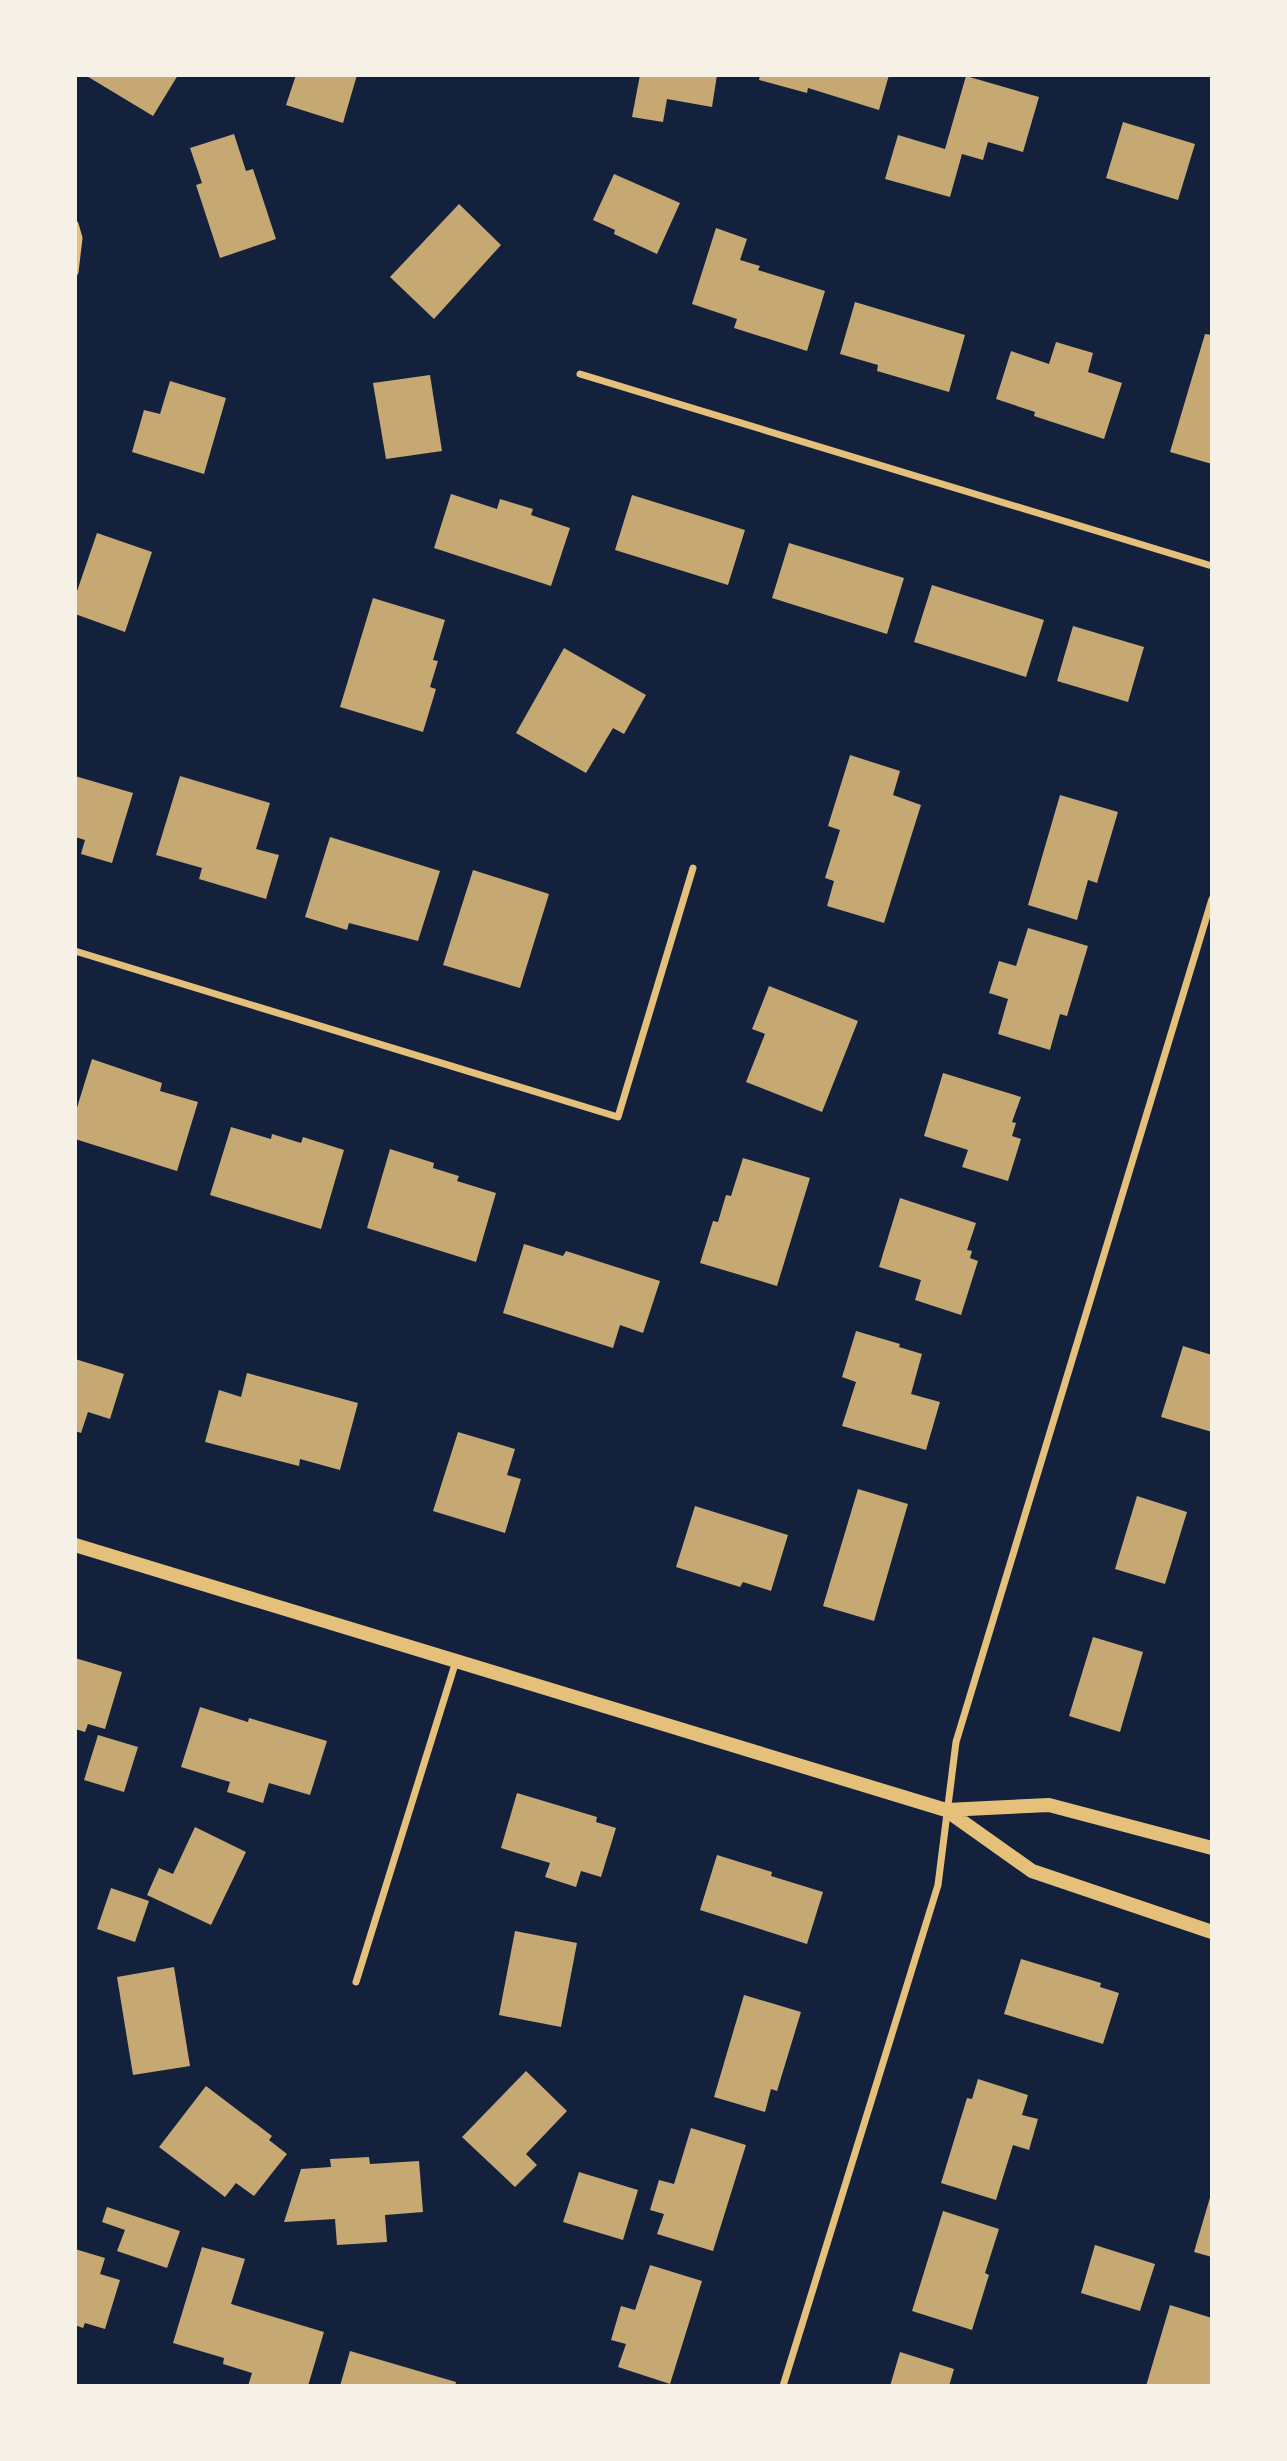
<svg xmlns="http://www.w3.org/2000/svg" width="1287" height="2461" font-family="Barlow,sans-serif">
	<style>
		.building { fill: #c6a872 }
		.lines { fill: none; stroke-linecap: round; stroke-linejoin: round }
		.minor { stroke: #e5c07b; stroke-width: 7 }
		.secondary { stroke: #e5c07b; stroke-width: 14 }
	</style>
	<rect width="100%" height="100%" fill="#14213d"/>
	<path class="building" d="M 85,75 L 178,75 L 153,116 Z
		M 296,75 L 357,75 L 343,123 L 286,105 Z
		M 640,75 L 717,75 L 712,107 L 667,99 L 663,122 L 632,117 Z
		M 760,75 L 889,75 L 879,110 L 808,88 L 807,93 L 759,80 Z
		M 966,76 L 1039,97 L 1023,152 L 988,142 L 983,160 L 962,154 L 950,197 L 885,179 L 898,135 L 945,149 Z
		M 1123,122 L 1195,144 L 1178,200 L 1106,178 Z
		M 234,134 L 246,171 L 253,169 L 276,239 L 220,258 L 196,185 L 202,183 L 190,148 Z
		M 614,174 L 680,203 L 657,254 L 614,234 L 615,230 L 593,220 Z
		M 459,204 L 501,245 L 434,319 L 390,277 Z
		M 716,228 L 747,239 L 740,260 L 760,266 L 758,270 L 825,291 L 807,351 L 734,328 L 737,319 L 692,304 Z
		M 855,302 L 965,335 L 949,392 L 877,371 L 878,365 L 840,354 Z
		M 1205,334 L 1212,335 L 1212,464 L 1170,452 Z
		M 1056,342 L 1093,353 L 1088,372 L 1122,383 L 1104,439 L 1034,416 L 1035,412 L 996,399 L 1011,351 L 1049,364 Z
		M 430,375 L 442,451 L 386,459 L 373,383 Z
		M 170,381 L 226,398 L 204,474 L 132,452 L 144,410 L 160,414 Z
		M 451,494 L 497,509 L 500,499 L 533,509 L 531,515 L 570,528 L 551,586 L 434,548 Z
		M 632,495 L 745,530 L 728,585 L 615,550 Z
		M 97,533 L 152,552 L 125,632 L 75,614 L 75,597 Z
		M 789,543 L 904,578 L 887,634 L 772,598 Z
		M 932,585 L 1044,620 L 1026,677 L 914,642 Z
		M 373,598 L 445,620 L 433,660 L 438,661 L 430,687 L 436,689 L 423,732 L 340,707 Z
		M 1073,626 L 1144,647 L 1128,702 L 1057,681 Z
		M 564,648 L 646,695 L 624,734 L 613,728 L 586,773 L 516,733 Z
		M 850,755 L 900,771 L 893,795 L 921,805 L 884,923 L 827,906 L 834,881 L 825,878 L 840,830 L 828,826 Z
		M 75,776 L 133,793 L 112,863 L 81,854 L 85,840 L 75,837 Z
		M 180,776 L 270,803 L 256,849 L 279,855 L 266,899 L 199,879 L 202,868 L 156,855 Z
		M 1060,795 L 1118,812 L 1097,883 L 1088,880 L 1077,920 L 1028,905 Z
		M 330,837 L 440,871 L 418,941 L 349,923 L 347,930 L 305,917 Z
		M 473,870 L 549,894 L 520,988 L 443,965 Z
		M 1028,928 L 1088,946 L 1067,1016 L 1060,1014 L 1050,1050 L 998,1034 L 1008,999 L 989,993 L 999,961 L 1016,966 Z
		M 769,986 L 858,1021 L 822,1112 L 746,1082 L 765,1034 L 752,1029 Z
		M 92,1059 L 162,1083 L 160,1091 L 198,1102 L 177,1171 L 75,1139 L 75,1114 Z
		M 943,1073 L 1021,1097 L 1012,1122 L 1016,1123 L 1012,1136 L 1021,1139 L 1008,1181 L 962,1167 L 968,1150 L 924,1136 Z
		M 231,1127 L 271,1139 L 272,1134 L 301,1143 L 303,1137 L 344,1150 L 321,1229 L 210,1195 Z
		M 390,1149 L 434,1163 L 433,1168 L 459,1176 L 457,1181 L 496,1193 L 476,1262 L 367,1228 Z
		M 743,1158 L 810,1178 L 777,1286 L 700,1263 L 713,1221 L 718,1222 L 726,1195 L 731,1196 Z
		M 900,1198 L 976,1223 L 967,1250 L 972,1251 L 970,1258 L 978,1261 L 961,1315 L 915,1300 L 921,1280 L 879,1267 Z
		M 524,1244 L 563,1256 L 566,1251 L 660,1281 L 643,1333 L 620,1325 L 613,1348 L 503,1313 Z
		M 856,1331 L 900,1344 L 899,1347 L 922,1354 L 911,1394 L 940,1402 L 926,1450 L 842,1426 L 856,1382 L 842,1377 Z
		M 1183,1346 L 1212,1355 L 1212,1432 L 1161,1417 Z
		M 75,1359 L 124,1374 L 110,1419 L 88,1412 L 81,1433 L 75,1431 Z
		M 247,1373 L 358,1403 L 340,1470 L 300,1459 L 299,1466 L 205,1442 L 219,1390 L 241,1397 Z
		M 458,1432 L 515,1449 L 507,1475 L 521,1479 L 505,1533 L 433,1511 Z
		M 858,1489 L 908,1504 L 874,1621 L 823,1606 Z
		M 1137,1496 L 1187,1512 L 1165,1584 L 1115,1569 Z
		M 695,1506 L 788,1535 L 771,1591 L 743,1582 L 740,1587 L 676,1567 Z
		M 1093,1637 L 1143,1652 L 1120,1732 L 1069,1716 Z
		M 75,1658 L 122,1672 L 105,1729 L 88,1724 L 85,1732 L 75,1729 Z
		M 200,1707 L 248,1722 L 249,1718 L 327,1741 L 310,1795 L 269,1783 L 263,1803 L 227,1792 L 230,1782 L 181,1767 Z
		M 98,1735 L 138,1747 L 124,1792 L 84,1780 Z
		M 517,1793 L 597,1817 L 596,1822 L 616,1828 L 601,1877 L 581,1871 L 576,1887 L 545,1877 L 550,1863 L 501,1848 Z
		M 195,1827 L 246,1852 L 211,1925 L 147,1895 L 159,1868 L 173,1874 Z
		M 717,1855 L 772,1872 L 771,1876 L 823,1892 L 807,1944 L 700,1910 Z
		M 111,1888 L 149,1901 L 135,1942 L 97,1929 Z
		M 515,1931 L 577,1943 L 561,2027 L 499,2015 Z
		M 1021,1959 L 1101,1983 L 1100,1987 L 1119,1993 L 1103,2044 L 1004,2014 Z
		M 174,1967 L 190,2066 L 133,2075 L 117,1977 Z
		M 744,1995 L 801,2012 L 777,2091 L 771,2089 L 765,2112 L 714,2097 Z
		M 526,2071 L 567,2111 L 526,2154 L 537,2165 L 515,2187 L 462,2137 Z
		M 978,2079 L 1028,2095 L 1022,2115 L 1038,2119 L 1029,2150 L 1013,2145 L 996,2200 L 941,2183 L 967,2098 L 972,2099 Z
		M 206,2086 L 272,2136 L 269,2140 L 287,2154 L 254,2196 L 236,2183 L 225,2197 L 159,2147 Z
		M 691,2128 L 746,2145 L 713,2251 L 657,2234 L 664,2214 L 650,2210 L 659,2180 L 674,2184 Z
		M 369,2157 L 370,2164 L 419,2161 L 423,2212 L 385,2215 L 387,2242 L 337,2245 L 335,2219 L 284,2222 L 301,2169 L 331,2167 L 330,2159 Z
		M 579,2172 L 638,2190 L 623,2240 L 563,2222 Z
		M 1211,2194 L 1212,2194 L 1212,2257 L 1194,2252 Z
		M 107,2207 L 180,2231 L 167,2268 L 117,2251 L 125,2230 L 102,2222 Z
		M 943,2211 L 999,2229 L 985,2273 L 989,2275 L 972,2330 L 912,2311 Z
		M 1095,2245 L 1155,2264 L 1140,2311 L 1081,2293 Z
		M 202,2247 L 245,2259 L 231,2304 L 324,2332 L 308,2386 L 248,2386 L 252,2373 L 223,2364 L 224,2358 L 173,2343 Z
		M 75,2249 L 105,2258 L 100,2274 L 120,2280 L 105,2329 L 85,2323 L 83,2328 L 75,2325 Z
		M 650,2265 L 702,2281 L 670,2384 L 618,2367 L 626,2344 L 611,2340 L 621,2306 L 635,2310 Z
		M 1170,2305 L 1212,2318 L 1212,2386 L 1146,2386 Z
		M 350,2351 L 456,2382 L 455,2386 L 340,2386 Z
		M 900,2352 L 954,2369 L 949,2386 L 890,2386 Z"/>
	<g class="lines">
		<path class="minor" d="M 75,224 L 79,238 L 75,272
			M 580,374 L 1212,566
			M 75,951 L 618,1117 L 693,868
			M 356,1982 L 456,1661
			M 783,2386 L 938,1885 L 956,1742 L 1212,899"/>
		<path class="secondary" d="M 75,1545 L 946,1810 L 1032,1871 L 1212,1932
			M 946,1810 L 1049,1805 L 1212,1848"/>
	</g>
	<rect width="1287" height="2461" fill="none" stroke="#f6f1e7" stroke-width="154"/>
</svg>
